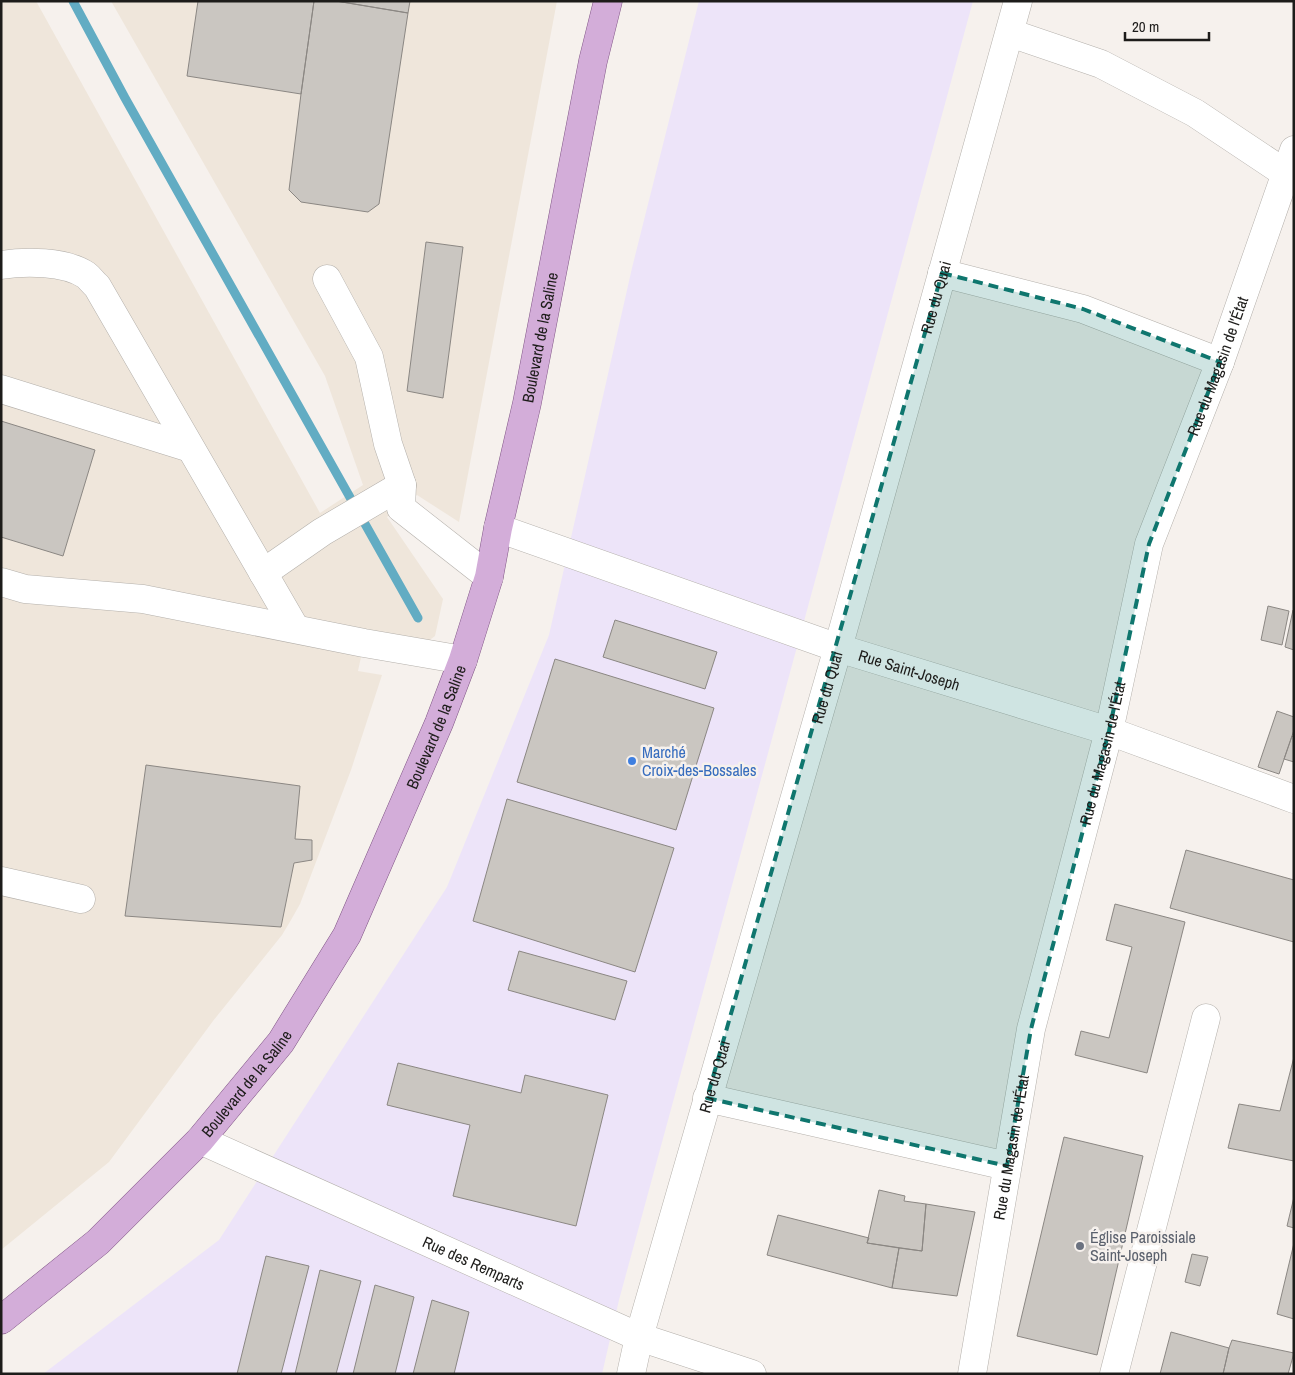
<svg xmlns="http://www.w3.org/2000/svg" width="1295" height="1375" font-family="'Archivo Narrow',sans-serif">
	<style>
		.commercial { fill: #ede4f9 }
		.built { fill: #efe6db }
		.lines { fill: none; stroke-linecap: round; stroke-linejoin: round }
		.stream { stroke: #62acc3; stroke-width: 9 }
		.building { fill: #cac6c1; stroke: #8b8783 }
		.minor-casing { stroke: #b4b0ab; stroke-width: 29 }
		.major-casing { stroke: #805686; stroke-width: 29 }
		.minor { stroke: #fff; stroke-width: 28 }
		.major { stroke: #d3add9; stroke-width: 28 }
		.marked { fill: #0f766e; fill-opacity: 0.2; stroke: #0f766e; stroke-width: 4; stroke-dasharray: 10 6; stroke-linejoin: round }
		.shop-dot { fill: #3f7fe0; stroke: #f6f1ed; stroke-width: 2 }
		.worship-dot { fill: #6b7280; stroke: #f6f1ed; stroke-width: 2 }
		.labels { text-anchor: middle; stroke-width: 5; stroke-linejoin: round; paint-order: stroke }
		.street-label { font-size: 16px; fill: #1d1c1a; stroke: #f6f1ed }
		.shop-label { font-size: 16px; fill: #366cbe; stroke: #f6f1ed; text-anchor: start }
		.worship-label { font-size: 16px; fill: #5b616d; stroke: #f6f1ed; text-anchor: start }
	</style>
	<rect width="100%" height="100%" fill="#f6f1ed"/>
	<path class="commercial" d="M 699,1 L 973,1 L 619,1300 L 602,1374 L 43,1374 L 219,1240 L 447,887 L 549,635 L 632,268 Z"/>
	<path class="built" d="M 1,1 L 36,1 L 320,513 L 363,485 L 325,376 L 111,1 L 557,1 L 459,522 L 417,495 L 387,517 L 443,599 L 435,636 L 427,642 L 412,640 L 368,629 L 364,643 L 358,671 L 382,675 L 351,770 L 300,904 L 291,920 L 282,935 L 213,1021 L 109,1162 L 1,1250 Z"/>
	<g class="lines">
		<path class="stream" d="M 73,1 L 125,98 L 418,618"/>
	</g>
	<path class="building" d="M 198,1 L 314,1 L 301,94 L 187,76 Z
		M 314,1 L 336,1 L 408,13 L 379,204 L 368,212 L 301,202 L 289,190 L 301,94 Z
		M 336,1 L 410,1 L 408,13 Z
		M 426,242 L 463,247 L 443,398 L 407,391 Z
		M 1,421 L 95,450 L 63,556 L 1,537 Z
		M 1268,606 L 1289,611 L 1282,645 L 1261,640 Z
		M 1293,610 L 1294,610 L 1294,650 L 1285,647 Z
		M 615,620 L 717,652 L 705,689 L 603,657 Z
		M 555,659 L 714,708 L 676,830 L 517,782 Z
		M 1277,711 L 1294,717 L 1294,730 L 1279,774 L 1258,767 Z
		M 1292,736 L 1294,737 L 1294,762 L 1284,759 Z
		M 146,765 L 300,786 L 295,839 L 312,840 L 312,860 L 294,863 L 281,927 L 125,916 Z
		M 507,799 L 674,848 L 635,972 L 473,921 Z
		M 1186,850 L 1294,880 L 1294,942 L 1170,908 Z
		M 1115,904 L 1185,922 L 1147,1073 L 1075,1055 L 1081,1031 L 1109,1038 L 1132,947 L 1106,940 Z
		M 519,951 L 627,981 L 615,1020 L 508,990 Z
		M 1294,1057 L 1294,1161 L 1228,1148 L 1239,1104 L 1280,1111 Z
		M 398,1063 L 521,1093 L 525,1075 L 608,1095 L 576,1226 L 453,1196 L 470,1125 L 387,1105 Z
		M 1064,1137 L 1143,1156 L 1097,1355 L 1017,1336 Z
		M 879,1190 L 905,1196 L 904,1201 L 926,1204 L 922,1251 L 867,1243 Z
		M 1294,1197 L 1294,1228 L 1287,1226 Z
		M 926,1204 L 975,1212 L 957,1296 L 892,1288 L 899,1248 L 922,1251 Z
		M 778,1215 L 869,1238 L 867,1243 L 899,1248 L 892,1288 L 767,1255 Z
		M 1294,1243 L 1294,1319 L 1277,1314 Z
		M 1192,1254 L 1208,1257 L 1200,1286 L 1185,1282 Z
		M 266,1256 L 309,1266 L 281,1374 L 237,1374 Z
		M 320,1270 L 361,1281 L 336,1374 L 295,1374 Z
		M 375,1285 L 414,1297 L 395,1374 L 353,1374 Z
		M 432,1300 L 469,1312 L 454,1374 L 413,1374 Z
		M 1171,1332 L 1229,1348 L 1223,1374 L 1160,1374 Z
		M 1232,1340 L 1294,1353 L 1288,1374 L 1223,1374 L 1229,1348 Z"/>
	<g class="lines">
		<defs>
			<g id="minor">
				<path d="M 1010,33 L 1101,64 L 1195,113 L 1285,173"/>
				<path d="M 1,265 C 25,261 65,261 86,275 C 90,278 93,283 97,286 L 295,628"/>
				<path d="M 942,273 L 1083,309 L 1220,362"/>
				<path d="M 327,279 L 369,357 L 388,444 L 402,485 L 401,508 L 489,577"/>
				<path d="M 1,389 L 190,448"/>
				<path id="s1" d="M 498,528 L 838,648 L 1109,731 L 1294,799"/>
				<path d="M 263,573 L 322,532 L 402,485"/>
				<path d="M 1,582 L 25,589 L 143,599 L 364,643 L 463,660"/>
				<path d="M 1,881 L 81,899"/>
				<path d="M 707,1098 L 1007,1166"/>
				<path id="s2" d="M 200,1140 L 639,1337 L 752,1374"/>
				<path id="s3" d="M 631,1374 L 639,1337 L 838,648 L 1018,1"/>
				<path id="s4" d="M 972,1374 L 1031,1029 L 1109,731 L 1149,544 L 1220,362 L 1294,150"/>
				<path d="M 1114,1374 L 1206,1018"/>
			</g>
			<g id="major">
				<path id="s5" d="M 1,1320 L 98,1242 L 200,1140 L 281,1042 L 347,935 L 439,723 L 463,660 L 489,577 L 498,528 L 527,403 L 593,61 L 608,1"/>
			</g>
		</defs>
		<use href="#minor" class="minor-casing"/>
		<use href="#major" class="major-casing"/>
		<use href="#minor" class="minor"/>
		<use href="#major" class="major"/>
	</g>
	<path class="marked" d="M 942,273 L 1083,309 L 1220,362 L 1149,544 L 1109,731 L 1031,1029 L 1007,1166 L 707,1098 Z"/>
	<circle class="shop-dot" cx="632" cy="761" r="5"/>
	<circle class="worship-dot" cx="1080" cy="1246" r="5"/>
	<g class="labels">
		<g class="street-label">
			<text dy="6" stroke="none"><textPath href="#s3" startOffset="1119">Rue du Quai</textPath></text>
			<text dy="6" stroke="none"><textPath href="#s5" startOffset="1152">Boulevard de la Saline</textPath></text>
			<text dy="6" stroke="none"><textPath href="#s4" startOffset="1040">Rue du Magasin de l'État</textPath></text>
			<text dy="6" stroke="none"><textPath href="#s1" startOffset="435">Rue Saint-Joseph</textPath></text>
			<text dy="6" stroke="none"><textPath href="#s3" startOffset="714">Rue du Quai</textPath></text>
			<text dy="6" stroke="none"><textPath href="#s5" startOffset="748">Boulevard de la Saline</textPath></text>
			<text dy="6" stroke="none"><textPath href="#s4" startOffset="635">Rue du Magasin de l'État</textPath></text>
			<text dy="6" stroke="none"><textPath href="#s3" startOffset="309">Rue du Quai</textPath></text>
			<text dy="6" stroke="none"><textPath href="#s5" startOffset="342">Boulevard de la Saline</textPath></text>
			<text dy="6" stroke="none"><textPath href="#s4" startOffset="230">Rue du Magasin de l'État</textPath></text>
			<text dy="6" stroke="none"><textPath href="#s2" startOffset="300">Rue des Remparts</textPath></text>
		</g>
		<g class="shop-label">
			<text x="642" y="758">Marché<tspan x="642" dy="18">Croix-des-Bossales</tspan></text>
		</g>
		<g class="worship-label">
			<text x="1090" y="1243">Église Paroissiale<tspan x="1090" dy="18">Saint-Joseph</tspan></text>
		</g>
	</g>
	<rect width="1295" height="1375" fill="none" stroke="#1d1c1a" stroke-width="5"/>
	<path d="M1125 32v8h84v-8" fill="none" stroke="#1d1c1a" stroke-width="2.5"/>
	<text x="1132" y="32" font-size="15" fill="#1d1c1a" stroke="#f6f1ed" stroke-width="4" paint-order="stroke">20 m</text>
</svg>
